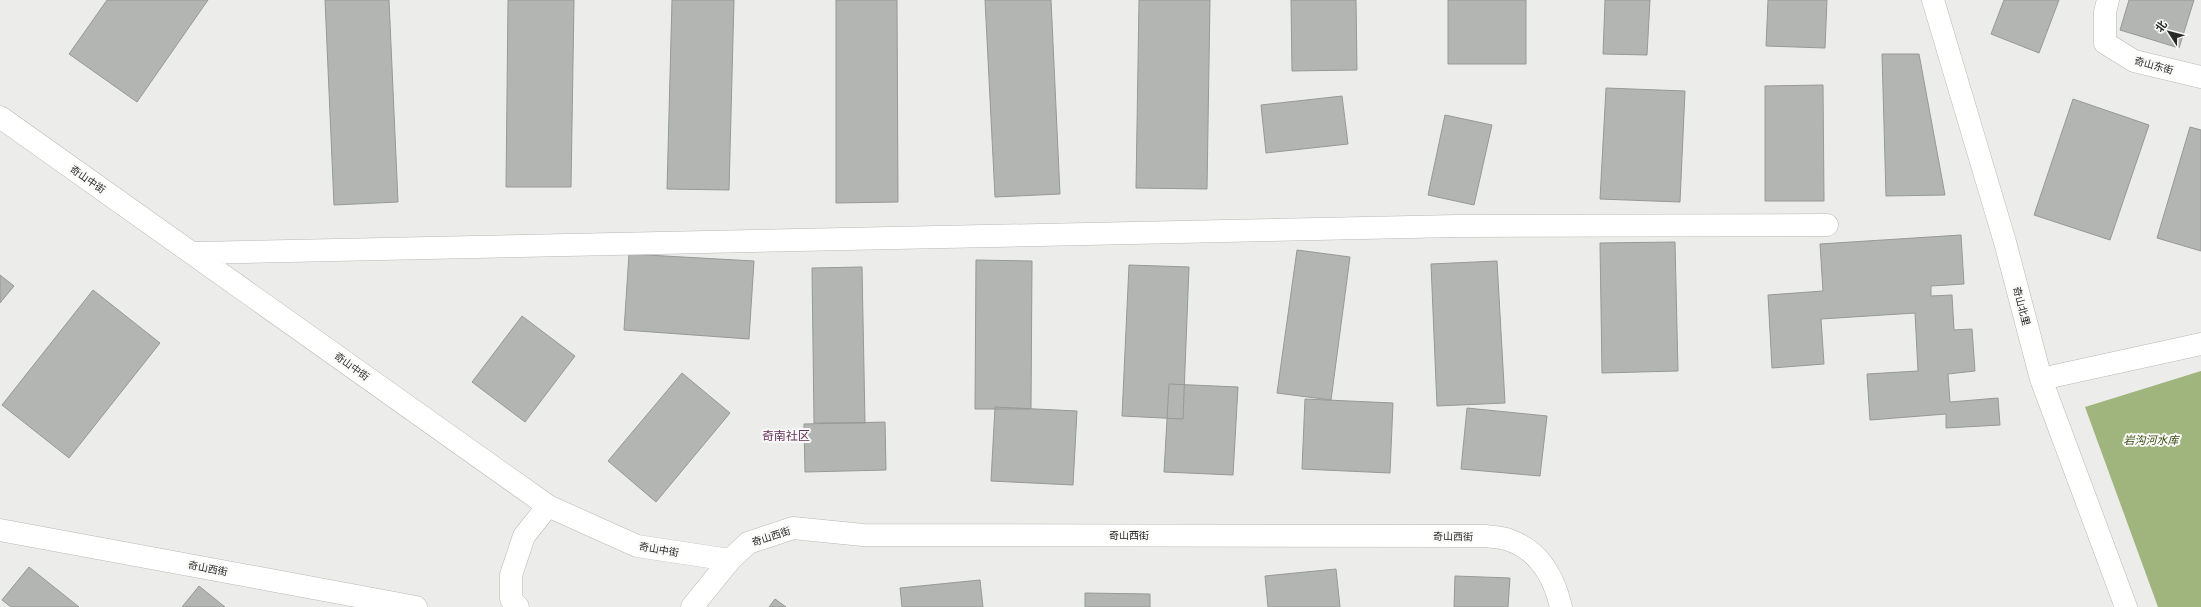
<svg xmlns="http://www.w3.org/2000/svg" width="2201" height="607" font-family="'Fira Sans Condensed','Noto Sans SC',sans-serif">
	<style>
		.water { fill: #9fb57d }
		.building { fill: #b3b5b2; stroke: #979996 }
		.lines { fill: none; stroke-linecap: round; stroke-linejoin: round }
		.minor-casing { stroke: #b8b9b6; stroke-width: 23 }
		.minor { stroke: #fff; stroke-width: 22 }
		.labels { text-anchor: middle; stroke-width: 4; stroke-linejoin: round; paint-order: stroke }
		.street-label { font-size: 10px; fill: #292a28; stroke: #f9faf7 }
		.water-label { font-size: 11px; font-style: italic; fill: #3a4d0f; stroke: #f9faf7 }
		.quarter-label { font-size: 12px; fill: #662e5b; stroke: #f9faf7 }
	</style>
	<rect width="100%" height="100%" fill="#ecedea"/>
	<path class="water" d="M 2201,371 L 2201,607 L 2158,607 L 2085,407 Z"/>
	<path class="building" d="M 107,0 L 208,0 L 137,102 L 69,54 Z
		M 325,0 L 389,0 L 398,202 L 334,205 Z
		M 508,0 L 574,0 L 571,187 L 506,187 Z
		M 672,0 L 734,0 L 729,190 L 667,189 Z
		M 836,0 L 897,0 L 898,202 L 836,203 Z
		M 985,0 L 1051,0 L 1060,194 L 995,197 Z
		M 1139,0 L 1210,0 L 1207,189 L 1136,188 Z
		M 1291,0 L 1356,0 L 1357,70 L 1292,71 Z
		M 1448,0 L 1526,0 L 1526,64 L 1448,64 Z
		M 1605,0 L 1650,0 L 1647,55 L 1603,54 Z
		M 1768,0 L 1827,0 L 1825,48 L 1766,46 Z
		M 2004,0 L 2059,0 L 2039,53 L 1991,34 Z
		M 2129,0 L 2194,0 L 2179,48 L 2120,30 Z
		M 1882,54 L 1919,54 L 1945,195 L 1886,196 Z
		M 1823,85 L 1824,201 L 1765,201 L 1765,86 Z
		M 1606,88 L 1685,91 L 1680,202 L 1600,199 Z
		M 1342,96 L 1348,144 L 1266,153 L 1261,105 Z
		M 2073,99 L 2149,125 L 2110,240 L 2034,215 Z
		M 1445,115 L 1492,125 L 1474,205 L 1428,195 Z
		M 2190,127 L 2201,130 L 2201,251 L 2157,238 Z
		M 1961,235 L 1964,284 L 1931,286 L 1931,296 L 1952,295 L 1954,330 L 1972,329 L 1975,371 L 1948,374 L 1950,402 L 1998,398 L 2000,425 L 1946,428 L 1946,414 L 1870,420 L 1867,374 L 1918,371 L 1915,313 L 1821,319 L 1824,364 L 1772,368 L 1768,295 L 1823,291 L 1820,244 Z
		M 1675,242 L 1678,371 L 1602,373 L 1600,243 Z
		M 1297,250 L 1350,257 L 1331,400 L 1277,393 Z
		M 629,254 L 754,261 L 749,339 L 624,330 Z
		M 976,260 L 1032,261 L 1031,409 L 975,409 Z
		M 1497,261 L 1505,403 L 1437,406 L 1431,264 Z
		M 1129,265 L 1189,267 L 1183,419 L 1122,416 Z
		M 862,267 L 865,423 L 814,423 L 812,268 Z
		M 0,275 L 14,286 L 0,303 Z
		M 93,290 L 160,343 L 69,458 L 2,405 Z
		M 522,316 L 575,356 L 525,422 L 472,382 Z
		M 682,373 L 730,413 L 656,502 L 608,461 Z
		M 1169,384 L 1238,387 L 1233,475 L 1164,472 Z
		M 1305,399 L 1393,403 L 1390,473 L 1302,469 Z
		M 995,407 L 1077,411 L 1073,485 L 991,481 Z
		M 1467,408 L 1547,416 L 1540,476 L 1461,469 Z
		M 885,422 L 886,470 L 805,472 L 804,424 Z
		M 29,567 L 79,607 L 11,607 L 2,600 Z
		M 1336,569 L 1340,607 L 1268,607 L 1265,576 Z
		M 1455,576 L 1510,578 L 1508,607 L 1454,607 Z
		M 980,580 L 983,607 L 902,607 L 900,588 Z
		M 199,586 L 225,607 L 182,607 Z
		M 1085,593 L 1150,594 L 1150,607 L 1085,607 Z
		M 775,599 L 786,607 L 769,607 Z"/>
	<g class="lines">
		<defs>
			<path id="minor" d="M 1933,0 L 2005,242 L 2041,379 L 2126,607
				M 2108,0 L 2105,12 L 2105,43 L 2134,61 L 2201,77
				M 0,117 L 548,506 L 637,546 L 730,560
				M 193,253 L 1457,226 L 1827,225
				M 2041,379 L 2201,344
				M 0,530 L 416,607
				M 518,607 L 511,599 L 511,575 L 524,536 L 548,506
				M 692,607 L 730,560 L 748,543 L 793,528 L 863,535 L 1485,536 C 1492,537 1502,537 1509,540 C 1540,551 1554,577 1561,607"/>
		</defs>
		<use href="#minor" class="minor-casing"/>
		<use href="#minor" class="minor"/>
	</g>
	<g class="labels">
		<g class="street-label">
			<text transform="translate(2154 65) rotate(15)" y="4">奇山东街</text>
			<text transform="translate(88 179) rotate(35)" y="4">奇山中街</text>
			<text transform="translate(2022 306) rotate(75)" y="4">奇山北里</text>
			<text transform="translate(352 366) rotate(36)" y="4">奇山中街</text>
			<text x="1129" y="539">奇山西街</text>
			<text transform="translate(771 536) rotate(-18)" y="4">奇山西街</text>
			<text transform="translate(1453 536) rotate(1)" y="4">奇山西街</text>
			<text transform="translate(659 549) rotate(10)" y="4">奇山中街</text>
			<text transform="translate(208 568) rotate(11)" y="4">奇山西街</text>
		</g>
		<g class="water-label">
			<text x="2151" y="444">岩沟河水库</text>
		</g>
		<g class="quarter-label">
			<text x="786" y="440">奇南社区</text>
		</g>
	</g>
	<g transform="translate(2169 32) rotate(306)" stroke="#f9faf7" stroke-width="3" paint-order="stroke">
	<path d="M0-3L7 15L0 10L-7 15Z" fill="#292a28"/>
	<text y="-6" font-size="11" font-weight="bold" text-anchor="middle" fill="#292a28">北</text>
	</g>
</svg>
